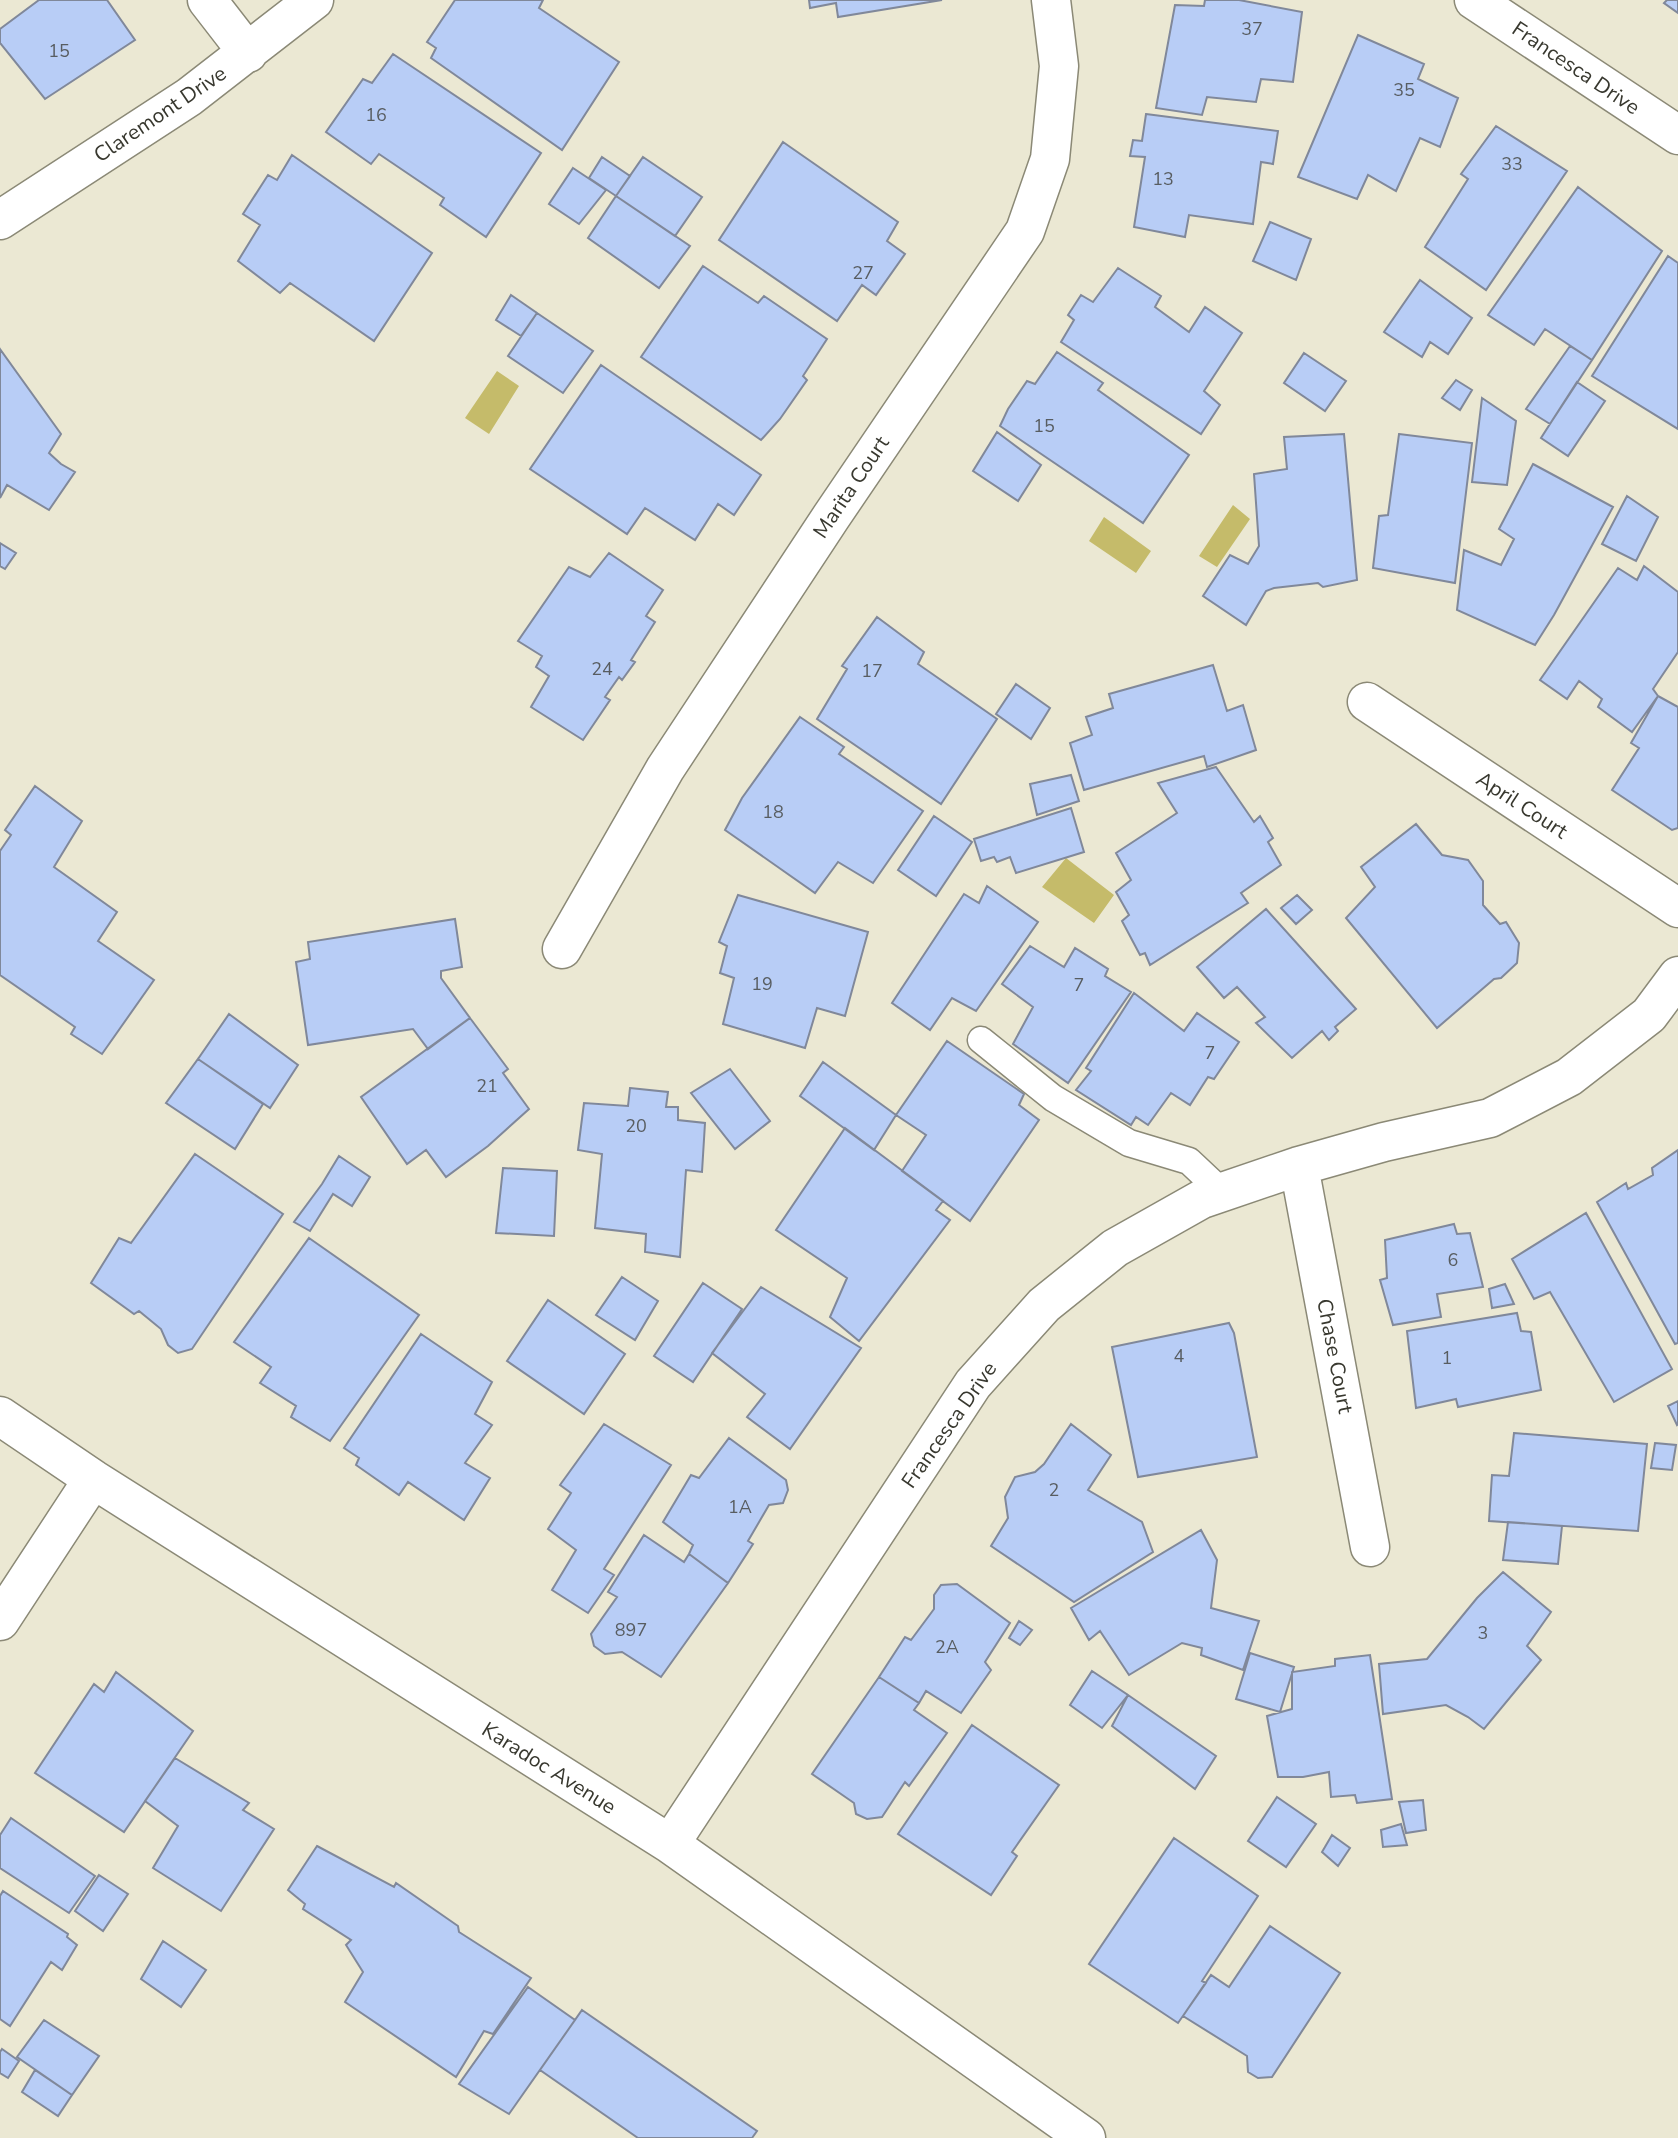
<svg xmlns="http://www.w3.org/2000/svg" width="1678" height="2138" font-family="'Nunito Sans',sans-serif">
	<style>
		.water { fill: #c5bb6a }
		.building { fill: #b8cdf6; stroke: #80889a; stroke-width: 2 }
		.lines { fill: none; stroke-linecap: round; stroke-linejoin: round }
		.lane-casing { stroke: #8b8976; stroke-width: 29 }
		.street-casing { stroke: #8b8976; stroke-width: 41 }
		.lane { stroke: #fff; stroke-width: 26 }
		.street { stroke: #fff; stroke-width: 38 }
		.labels { text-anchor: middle; stroke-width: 6; stroke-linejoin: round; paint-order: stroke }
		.number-label { font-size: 18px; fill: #585d61 }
		.street-label { font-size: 21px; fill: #38382f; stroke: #fff }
	</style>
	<rect width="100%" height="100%" fill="#ebe8d3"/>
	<path class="water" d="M 497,371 L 519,386 L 489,434 L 465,418 Z
		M 1233,505 L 1250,519 L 1217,567 L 1199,556 Z
		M 1104,517 L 1151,551 L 1136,573 L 1089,541 Z
		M 1066,858 L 1114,895 L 1094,923 L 1042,887 Z"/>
	<path class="building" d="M 39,0 L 107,0 L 135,40 L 45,99 L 0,43 L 0,29 Z
		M 455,0 L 543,0 L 539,8 L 619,62 L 562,150 L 431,58 L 436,48 L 427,42 Z
		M 809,0 L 942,0 L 838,17 L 836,3 L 810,8 Z
		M 1205,0 L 1239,0 L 1302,12 L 1293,82 L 1261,79 L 1256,102 L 1207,97 L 1202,115 L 1156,108 L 1175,5 L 1204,6 Z
		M 1667,0 L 1678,0 L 1678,13 L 1664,3 Z
		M 1358,35 L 1424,64 L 1418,79 L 1458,98 L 1440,147 L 1420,138 L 1396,191 L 1368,175 L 1357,199 L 1298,177 Z
		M 393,54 L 541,153 L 486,237 L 440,205 L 444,198 L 379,154 L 371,164 L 326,132 L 363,79 L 372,83 Z
		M 1146,114 L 1278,131 L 1273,164 L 1261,162 L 1253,224 L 1189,215 L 1185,237 L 1134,227 L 1145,157 L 1130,156 L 1133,140 L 1142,141 Z
		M 1496,126 L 1567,171 L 1486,290 L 1425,247 L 1468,179 L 1461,174 Z
		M 783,142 L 898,222 L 887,241 L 905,254 L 876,295 L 862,285 L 837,321 L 719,240 Z
		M 292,155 L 432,253 L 374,341 L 290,283 L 280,293 L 238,261 L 260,225 L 243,214 L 268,175 L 277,180 Z
		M 602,157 L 630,176 L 616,196 L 589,178 Z
		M 643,157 L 702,197 L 675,236 L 616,196 Z
		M 573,168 L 606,190 L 579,224 L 549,204 Z
		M 1578,187 L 1662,251 L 1592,360 L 1545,329 L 1534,345 L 1488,315 Z
		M 616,196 L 690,246 L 659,288 L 588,238 Z
		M 1270,222 L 1311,239 L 1296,280 L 1253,261 Z
		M 1668,256 L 1678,263 L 1678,429 L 1592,376 Z
		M 703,266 L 758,303 L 764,296 L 827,339 L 803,376 L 807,380 L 780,419 L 761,440 L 641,357 Z
		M 1118,268 L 1161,296 L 1155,307 L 1189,332 L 1205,307 L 1242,333 L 1204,391 L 1220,405 L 1201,434 L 1061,342 L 1074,320 L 1068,315 L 1081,295 L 1093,302 Z
		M 1420,280 L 1472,318 L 1448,354 L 1430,342 L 1422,357 L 1384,332 Z
		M 511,295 L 537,313 L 521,336 L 496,320 Z
		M 537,313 L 593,351 L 563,393 L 508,356 Z
		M 1570,346 L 1592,360 L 1550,424 L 1526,409 Z
		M 0,349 L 61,434 L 49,453 L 61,464 L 75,472 L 49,510 L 7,485 L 0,498 Z
		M 1057,352 L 1103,383 L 1098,390 L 1189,455 L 1143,523 L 1000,426 L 1008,409 L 1027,381 L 1035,384 Z
		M 1304,353 L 1346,381 L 1325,411 L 1284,383 Z
		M 601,365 L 761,475 L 734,515 L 718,504 L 695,540 L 645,508 L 627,534 L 530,469 Z
		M 1456,380 L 1472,390 L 1460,410 L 1442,398 Z
		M 1577,382 L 1605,401 L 1568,456 L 1541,438 Z
		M 1482,398 L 1516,421 L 1507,485 L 1472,482 Z
		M 997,432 L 1041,465 L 1018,501 L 973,471 Z
		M 1344,434 L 1357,580 L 1323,587 L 1318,583 L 1274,588 L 1266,591 L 1246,625 L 1203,596 L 1230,555 L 1248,564 L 1259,546 L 1254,474 L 1287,469 L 1284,437 Z
		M 1399,434 L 1472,443 L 1455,583 L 1373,568 L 1379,516 L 1388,515 Z
		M 1533,464 L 1613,507 L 1554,615 L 1535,645 L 1457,610 L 1464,550 L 1501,565 L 1514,539 L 1499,529 Z
		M 1627,496 L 1658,517 L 1636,561 L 1602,544 Z
		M 0,543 L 16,553 L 5,569 L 0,566 Z
		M 609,553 L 663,590 L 646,616 L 655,622 L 631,660 L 635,662 L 622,680 L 619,677 L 605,697 L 610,700 L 583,740 L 531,707 L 549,676 L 536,667 L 542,656 L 518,641 L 569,567 L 590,577 Z
		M 1644,566 L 1678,592 L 1678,652 L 1653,689 L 1658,696 L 1632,732 L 1598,707 L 1602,699 L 1579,681 L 1567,699 L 1540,680 L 1618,568 L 1637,580 Z
		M 877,617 L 924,652 L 918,664 L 997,719 L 941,804 L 817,719 L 847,669 L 842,666 Z
		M 1213,665 L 1227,711 L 1243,705 L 1256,750 L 1207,767 L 1204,756 L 1084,790 L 1070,743 L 1092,735 L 1086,717 L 1113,708 L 1109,694 Z
		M 1016,684 L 1050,708 L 1031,739 L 996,714 Z
		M 1658,696 L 1678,707 L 1678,828 L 1672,830 L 1612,790 L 1639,748 L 1631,743 Z
		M 800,717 L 844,747 L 839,754 L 923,811 L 873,883 L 838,862 L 815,893 L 725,830 L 742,798 Z
		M 1216,767 L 1254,822 L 1260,816 L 1273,838 L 1268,842 L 1281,865 L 1241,893 L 1248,903 L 1150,965 L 1145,953 L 1140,955 L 1122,921 L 1129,915 L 1116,892 L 1131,880 L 1116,853 L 1177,813 L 1158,783 Z
		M 1071,775 L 1079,801 L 1037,815 L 1030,784 Z
		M 35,786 L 82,821 L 54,867 L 117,912 L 98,941 L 154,980 L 102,1054 L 71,1034 L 75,1027 L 0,975 L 0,851 L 11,835 L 5,830 Z
		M 1071,808 L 1084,852 L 1016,873 L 1010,857 L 997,862 L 994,857 L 981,861 L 974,839 Z
		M 934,816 L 972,842 L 936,896 L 898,870 Z
		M 1416,824 L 1442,855 L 1468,860 L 1483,881 L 1483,905 L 1500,924 L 1506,922 L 1519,943 L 1517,963 L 1501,978 L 1494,979 L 1437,1028 L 1346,918 L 1375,887 L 1361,867 Z
		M 987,886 L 1038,922 L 976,1011 L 952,998 L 930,1030 L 892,1003 L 964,894 L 979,903 Z
		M 738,895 L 868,932 L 845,1016 L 817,1008 L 805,1048 L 723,1024 L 734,978 L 720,973 L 727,946 L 719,942 Z
		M 1297,895 L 1312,910 L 1296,924 L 1281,908 Z
		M 1266,909 L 1356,1009 L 1335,1027 L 1338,1031 L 1329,1040 L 1322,1031 L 1292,1058 L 1256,1023 L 1265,1017 L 1237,987 L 1224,998 L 1197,967 Z
		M 455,919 L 462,967 L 441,971 L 441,978 L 470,1018 L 428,1049 L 413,1029 L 308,1045 L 296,962 L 310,959 L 308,942 Z
		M 1030,946 L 1064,967 L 1075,948 L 1108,969 L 1105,976 L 1131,992 L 1068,1083 L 1013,1044 L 1033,1007 L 1002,984 Z
		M 1134,993 L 1184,1031 L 1197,1013 L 1239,1042 L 1214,1079 L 1208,1077 L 1190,1105 L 1171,1093 L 1148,1125 L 1136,1117 L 1131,1125 L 1076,1090 L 1091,1071 L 1086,1068 Z
		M 229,1014 L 298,1065 L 270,1108 L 198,1059 Z
		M 470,1018 L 508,1069 L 503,1073 L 529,1109 L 488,1146 L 446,1177 L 426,1150 L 407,1164 L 361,1097 Z
		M 947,1041 L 1024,1094 L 1019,1105 L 1039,1120 L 970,1221 L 902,1171 L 926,1135 L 896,1115 Z
		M 198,1059 L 263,1104 L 235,1149 L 166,1103 Z
		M 823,1062 L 896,1115 L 874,1150 L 800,1096 Z
		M 730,1069 L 770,1121 L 735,1149 L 691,1093 Z
		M 630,1088 L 668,1092 L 666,1107 L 678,1107 L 678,1120 L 705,1123 L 702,1172 L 686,1170 L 680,1257 L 645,1252 L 646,1234 L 595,1228 L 602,1154 L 578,1150 L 584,1103 L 628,1106 Z
		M 845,1128 L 943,1201 L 936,1210 L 950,1220 L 859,1341 L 830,1317 L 847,1278 L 776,1230 Z
		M 1678,1150 L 1678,1343 L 1675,1344 L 1597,1202 L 1626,1183 L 1628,1189 L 1653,1175 L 1652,1168 Z
		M 195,1154 L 283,1214 L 192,1349 L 178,1353 L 168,1345 L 161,1329 L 139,1311 L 134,1314 L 91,1283 L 119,1238 L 131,1243 Z
		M 339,1156 L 370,1177 L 352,1206 L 333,1194 L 310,1231 L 294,1222 L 322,1184 Z
		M 503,1168 L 557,1171 L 554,1236 L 496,1233 Z
		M 1586,1213 L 1672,1369 L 1614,1402 L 1550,1292 L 1534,1299 L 1512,1259 Z
		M 1454,1224 L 1457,1234 L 1470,1233 L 1483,1287 L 1437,1294 L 1441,1317 L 1393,1325 L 1380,1280 L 1387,1278 L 1385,1240 Z
		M 309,1238 L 419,1315 L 330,1441 L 291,1417 L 296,1406 L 260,1383 L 271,1367 L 234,1342 Z
		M 622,1277 L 658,1301 L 635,1340 L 596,1315 Z
		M 703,1283 L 742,1309 L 693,1382 L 654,1356 Z
		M 1505,1284 L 1514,1304 L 1492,1308 L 1489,1289 Z
		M 761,1287 L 861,1348 L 790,1449 L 747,1417 L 765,1394 L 712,1353 Z
		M 548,1300 L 625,1354 L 584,1414 L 507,1361 Z
		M 1517,1313 L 1521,1331 L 1531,1332 L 1541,1390 L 1458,1407 L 1456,1399 L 1416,1408 L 1407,1331 Z
		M 1229,1323 L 1234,1333 L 1257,1457 L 1138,1477 L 1112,1347 Z
		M 421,1334 L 492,1382 L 475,1414 L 492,1425 L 465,1463 L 490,1478 L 464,1520 L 408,1482 L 399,1495 L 356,1465 L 359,1458 L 344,1448 Z
		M 1678,1401 L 1678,1424 L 1677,1425 L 1668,1406 Z
		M 604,1424 L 671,1465 L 604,1569 L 614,1575 L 588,1613 L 552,1590 L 576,1550 L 548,1529 L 571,1493 L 560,1485 Z
		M 1071,1424 L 1111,1455 L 1088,1490 L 1142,1522 L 1153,1552 L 1074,1602 L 991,1546 L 1008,1518 L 1005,1497 L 1015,1477 L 1035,1472 L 1044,1464 Z
		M 1514,1433 L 1647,1444 L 1638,1531 L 1489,1521 L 1492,1475 L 1509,1476 Z
		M 729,1438 L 786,1480 L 788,1490 L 783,1503 L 769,1505 L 748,1541 L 753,1544 L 728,1583 L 689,1554 L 693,1545 L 663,1522 L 691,1475 L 699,1478 Z
		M 1655,1443 L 1676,1445 L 1672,1470 L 1651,1468 Z
		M 1508,1522 L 1562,1526 L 1558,1564 L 1503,1560 Z
		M 1201,1530 L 1217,1560 L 1211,1608 L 1259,1621 L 1243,1670 L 1201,1655 L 1202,1648 L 1182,1643 L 1129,1675 L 1100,1631 L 1089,1640 L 1071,1608 Z
		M 644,1535 L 684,1562 L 689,1554 L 728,1583 L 661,1677 L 622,1652 L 605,1654 L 594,1646 L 591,1634 L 617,1597 L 608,1592 Z
		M 1503,1572 L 1551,1612 L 1527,1646 L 1541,1660 L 1484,1729 L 1468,1717 L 1446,1705 L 1383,1714 L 1379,1664 L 1427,1659 L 1477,1598 Z
		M 957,1584 L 1010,1623 L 985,1662 L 991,1670 L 961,1713 L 926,1691 L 919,1703 L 879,1677 L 905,1637 L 911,1640 L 934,1609 L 934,1595 L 941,1585 Z
		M 1019,1621 L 1032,1630 L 1020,1645 L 1009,1638 Z
		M 1250,1653 L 1294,1667 L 1280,1712 L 1236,1699 Z
		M 1370,1655 L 1392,1799 L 1357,1803 L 1355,1795 L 1331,1797 L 1329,1772 L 1303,1777 L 1278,1777 L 1267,1716 L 1292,1709 L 1292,1672 L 1335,1666 L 1335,1659 Z
		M 1092,1671 L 1128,1695 L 1102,1728 L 1070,1705 Z
		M 116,1672 L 193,1731 L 124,1832 L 35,1773 L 94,1684 L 104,1692 Z
		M 879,1677 L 919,1703 L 914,1710 L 947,1733 L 909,1786 L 905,1782 L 882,1817 L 867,1819 L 856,1814 L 854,1803 L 812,1774 Z
		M 1128,1695 L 1216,1756 L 1195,1789 L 1112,1726 Z
		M 972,1725 L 1059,1785 L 1012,1852 L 1017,1856 L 991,1895 L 898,1834 Z
		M 175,1758 L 249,1803 L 243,1810 L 274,1829 L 221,1911 L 153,1868 L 178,1826 L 145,1801 Z
		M 1277,1797 L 1316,1824 L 1286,1867 L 1248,1841 Z
		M 1423,1800 L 1426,1830 L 1406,1833 L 1399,1802 Z
		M 11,1818 L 95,1876 L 69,1913 L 0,1868 L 0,1835 Z
		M 1401,1824 L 1407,1845 L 1383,1847 L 1381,1830 Z
		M 1332,1835 L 1350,1848 L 1338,1866 L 1322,1852 Z
		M 1174,1838 L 1258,1896 L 1202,1981 L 1206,1983 L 1178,2023 L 1089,1964 Z
		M 317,1846 L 394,1887 L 396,1883 L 458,1926 L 459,1932 L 531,1978 L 493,2034 L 484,2031 L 456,2077 L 345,2002 L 363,1972 L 346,1945 L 351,1940 L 303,1909 L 305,1904 L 288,1890 Z
		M 99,1875 L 128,1894 L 103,1931 L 75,1911 Z
		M 3,1891 L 68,1934 L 67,1937 L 77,1945 L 62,1970 L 51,1962 L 10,2026 L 0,2019 L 0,1896 Z
		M 1270,1926 L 1340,1973 L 1272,2077 L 1258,2078 L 1248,2072 L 1247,2056 L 1183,2016 L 1211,1975 L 1229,1987 Z
		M 163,1941 L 206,1970 L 181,2007 L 141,1979 Z
		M 528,1987 L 575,2020 L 509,2114 L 459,2084 Z
		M 582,2010 L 757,2131 L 752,2138 L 638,2138 L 540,2070 Z
		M 44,2020 L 99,2056 L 72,2095 L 17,2057 Z
		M 2,2049 L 19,2061 L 8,2078 L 0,2073 L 0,2052 Z
		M 35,2070 L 72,2095 L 58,2116 L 22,2092 Z"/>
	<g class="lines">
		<defs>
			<path id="lane" d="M 981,1040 L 1053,1098 L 1129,1143 L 1189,1161 L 1222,1192"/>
			<path id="street" d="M 207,0 L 248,53
				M 1474,0 L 1678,135
				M 0,220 L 189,97 L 314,0
				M 1367,702 L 1678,908
				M 562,949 L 665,769 L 831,517 L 1025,231 L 1050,159 L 1059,66 L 1051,0
				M 1299,1166 L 1370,1547
				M 0,1416 L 93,1479 L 670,1844 L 1086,2138
				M 0,1621 L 93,1479
				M 670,1844 L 973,1384 L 1044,1305 L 1115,1248 L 1202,1199 L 1299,1166 L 1384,1142 L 1490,1118 L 1569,1077 L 1649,1015 L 1678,976"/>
		</defs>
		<use href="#lane" class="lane-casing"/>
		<use href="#street" class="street-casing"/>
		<use href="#lane" class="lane"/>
		<use href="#street" class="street"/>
	</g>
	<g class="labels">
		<g class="number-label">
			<text x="1252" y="35">37</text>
			<text x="59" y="57">15</text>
			<text x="1404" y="96">35</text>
			<text x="376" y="121">16</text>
			<text x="1512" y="170">33</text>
			<text x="1163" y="185">13</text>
			<text x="863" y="279">27</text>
			<text x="1044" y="432">15</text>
			<text x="602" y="675">24</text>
			<text x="872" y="677">17</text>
			<text x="773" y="818">18</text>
			<text x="762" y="990">19</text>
			<text x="1079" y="991">7</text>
			<text x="1210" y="1059">7</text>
			<text x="487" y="1092">21</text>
			<text x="636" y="1132">20</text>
			<text x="1453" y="1266">6</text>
			<text x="1179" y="1362">4</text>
			<text x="1447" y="1364">1</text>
			<text x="1054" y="1496">2</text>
			<text x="740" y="1513">1A</text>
			<text x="631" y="1636">897</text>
			<text x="1483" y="1639">3</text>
			<text x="947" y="1653">2A</text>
		</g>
		<g class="street-label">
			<text transform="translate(1576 68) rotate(34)" y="7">Francesca Drive</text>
			<text transform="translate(160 114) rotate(-34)" y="7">Claremont Drive</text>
			<text transform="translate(851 487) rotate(-56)" y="7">Marita Court</text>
			<text transform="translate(1522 805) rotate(33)" y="7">April Court</text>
			<text transform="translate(1335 1356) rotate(79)" y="7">Chase Court</text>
			<text transform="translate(949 1425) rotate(-55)" y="7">Francesca Drive</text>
			<text transform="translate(549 1768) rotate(32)" y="7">Karadoc Avenue</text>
		</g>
	</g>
</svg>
